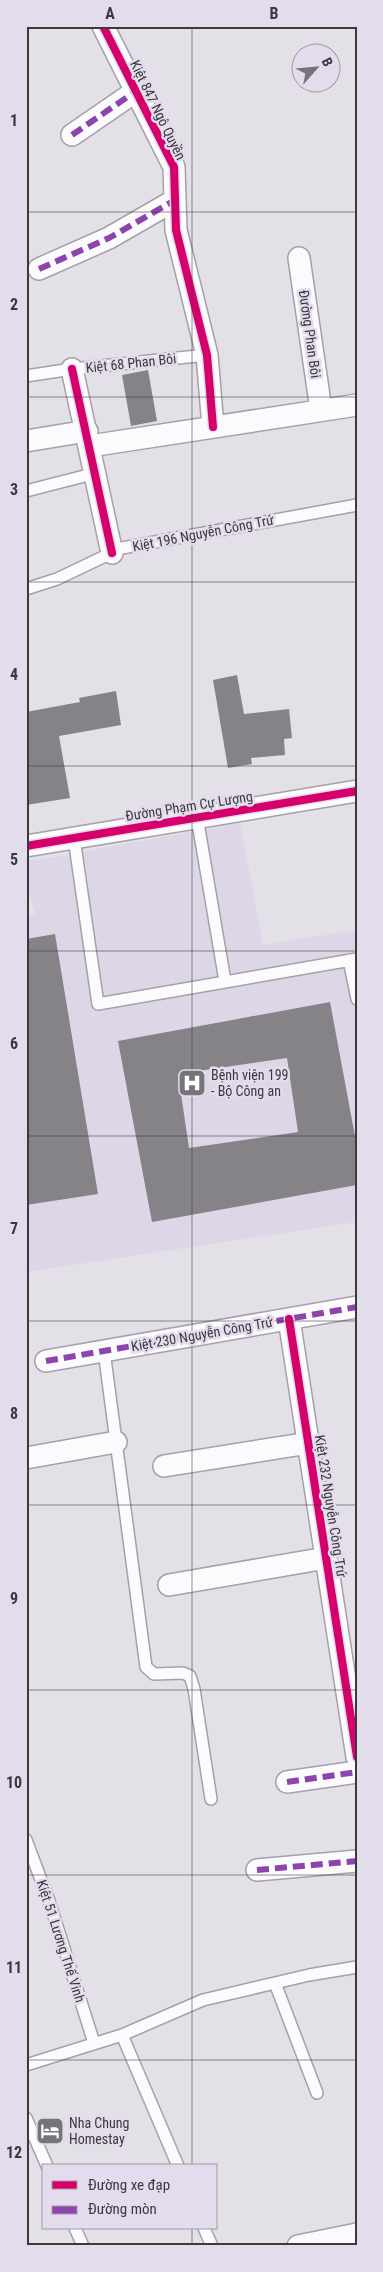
<svg xmlns="http://www.w3.org/2000/svg" width="383" height="2272" font-family="'Roboto Condensed',sans-serif">
	<style>
		.built { fill: #ddd6e6 }
		.building { fill: #858288; fill-rule: evenodd }
		.lines { fill: none; stroke-linecap: round; stroke-linejoin: round }
		.service-casing { stroke: #a4a1a8; stroke-width: 14 }
		.minor-casing { stroke: #a4a1a8; stroke-width: 24 }
		.service { stroke: #fbfafc; stroke-width: 11 }
		.minor { stroke: #fbfafc; stroke-width: 21 }
		.quiet { stroke: #8e44ad; stroke-width: 6; stroke-dasharray: 12 6; stroke-linecap: butt }
		.cycleway-casing { stroke: #e3dcec; stroke-width: 11 }
		.cycleway { stroke: #d6006c; stroke-width: 8 }
		.grid { fill: none; stroke: #3b383e; stroke-width: 1; stroke-opacity: 0.55 }
		.labels { text-anchor: middle; stroke-width: 5; stroke-linejoin: round; paint-order: stroke }
		.street-label { font-size: 14px; fill: #3b383e; stroke: #e3dcec }
		.poi-label { font-size: 14px; fill: #3b383e; stroke: #e3dcec; text-anchor: start }
		.neatline { fill: none; stroke: #3b383e; stroke-width: 2 }
		.grid-label { font-size: 16px; text-anchor: middle; font-weight: bold; fill: #3b383e }
	</style>
	<rect width="100%" height="100%" fill="#e4e0e8"/>
	<path class="built" d="M 240,823 L 263,945 L 357,930 L 357,1222 L 26,1272 L 26,917 L 35,914 L 26,883 L 26,862 Z"/>
	<path class="building" d="M 148,370 L 157,421 L 131,426 L 122,375 Z
		M 237,675 L 244,714 L 289,709 L 292,738 L 284,739 L 285,755 L 251,758 L 252,764 L 228,768 L 213,680 Z
		M 116,691 L 121,725 L 59,736 L 70,798 L 26,805 L 26,712 L 80,702 L 79,698 Z
		M 55,934 L 98,1194 L 26,1205 L 26,939 Z
		M 330,1002 L 357,1147 L 357,1185 L 152,1222 L 118,1041 ZM 287,1058 L 298,1132 L 189,1148 L 178,1074 Z"/>
	<g class="lines">
		<defs>
			<path id="service" d="M 26,376 L 72,369 L 207,355
				M 26,491 L 96,473
				M 26,589 L 57,579 L 122,548 L 357,505
				M 197,817 L 225,981
				M 74,838 L 98,1004 L 357,959
				M 349,960 L 357,999
				M 104,1351 L 146,1667 L 154,1674 L 183,1673 L 190,1676 L 194,1689 L 211,1799
				M 26,1840 L 49,1901 L 94,2043
				M 275,1983 L 317,2093
				M 122,2035 L 178,2166
				M 26,2065 L 122,2035 L 203,2000 L 309,1975 L 357,1967
				M 26,2118 L 47,2166
				M 75,2228 L 83,2246
				M 204,2228 L 212,2246"/>
			<path id="minor" d="M 103,26 L 174,167 L 176,230 L 207,355 L 213,427
				M 72,135 L 136,91
				M 299,258 L 321,410
				M 39,269 L 109,238 L 175,200
				M 72,369 L 112,553
				M 26,441 L 87,431
				M 90,446 L 357,405
				M 26,846 L 357,791
				M 289,1319 L 357,1757
				M 46,1361 L 357,1307
				M 26,1458 L 116,1442
				M 164,1466 L 309,1443
				M 169,1585 L 326,1558
				M 287,1782 L 357,1772
				M 257,1870 L 357,1861
				M 298,2246 L 357,2234"/>
		</defs>
		<use href="#service" class="service-casing"/>
		<use href="#minor" class="minor-casing"/>
		<use href="#service" class="service"/>
		<use href="#minor" class="minor"/>
		<path class="quiet" d="M 72,135 L 136,91
			M 39,269 L 109,238 L 175,200
			M 46,1361 L 357,1307
			M 287,1782 L 357,1772
			M 257,1870 L 357,1861"/>
		<defs>
			<path id="cycleway" d="M 103,26 L 174,167 L 176,230 L 207,355 L 213,427
				M 72,369 L 112,553
				M 26,846 L 357,791
				M 289,1319 L 357,1757"/>
		</defs>
		<use href="#cycleway" class="cycleway-casing"/>
		<use href="#cycleway" class="cycleway"/>
	</g>
	<path class="grid" d="M 192,26 L 192,2166M 26,212 L 357,212M 26,397 L 357,397M 26,582 L 357,582M 26,766 L 357,766M 26,951 L 357,951M 26,1136 L 357,1136M 26,1321 L 357,1321M 26,1505 L 357,1505M 26,1690 L 357,1690M 26,1875 L 357,1875M 26,2060 L 357,2060M 192,2228 L 192,2246"/>
	<defs>
		<symbol id="hospital-square" viewBox="-11 -11 22 22"><rect x="-9" y="-9" width="18" height="18" rx="4" fill="#76737a" stroke="#e3dcec"/><path d="M-5-5h3v3.5h4V-5h3V5h-3V1.5h-4V5h-3Z" fill="#fff"/></symbol>
		<symbol id="hotel-square" viewBox="-11 -11 22 22"><rect x="-9" y="-9" width="18" height="18" rx="4" fill="#76737a" stroke="#e3dcec"/><path d="M-6-4.5h1.5V1H6V5H4.5V3h-9V5H-6ZM-4 0a1.8 1.8 0 1 1 3.6 0ZM.5 0V-2.5h3Q6-2.5 6 0Z" fill="#fff"/></symbol>
	</defs>
	<g fill-rule="evenodd">
		<use href="#hospital-square" x="176" y="1067" width="32" height="32"/>
		<use href="#hotel-square" x="34" y="2115" width="32" height="32"/>
	</g>
	<g class="labels">
		<g class="street-label">
			<text transform="translate(158 110) rotate(64)" y="5">Kiệt 847 Ngô Quyền</text>
			<text transform="translate(310 334) rotate(82)" y="5">Đường Phan Bôi</text>
			<text transform="translate(131 363) rotate(-6)" y="5">Kiệt 68 Phan Bôi</text>
			<text transform="translate(203 533) rotate(-11)" y="5">Kiệt 196 Nguyễn Công Trứ</text>
			<text transform="translate(189 806) rotate(-9)" y="5">Đường Phạm Cự Lượng</text>
			<text transform="translate(202 1334) rotate(-10)" y="5">Kiệt 230 Nguyễn Công Trứ</text>
			<text transform="translate(331 1506) rotate(81)" y="5">Kiệt 232 Nguyễn Công Trứ</text>
			<text transform="translate(61 1941) rotate(72)" y="5">Kiệt 51 Lương Thế Vinh</text>
		</g>
		<g class="poi-label">
			<text x="211" y="1080">Bệnh viện 199<tspan x="211" dy="16">- Bộ Công an</tspan></text>
			<text x="69" y="2128">Nha Chung<tspan x="69" dy="16">Homestay</tspan></text>
		</g>
	</g>
	<rect width="383" height="2272" fill="none" stroke="#e3dcec" stroke-width="55"/>
	<rect x="42" y="2164" width="175" height="65" fill="#e3dcec" stroke="#a09aa6"/>
	<rect x="52" y="2181" width="25" height="8" fill="#d6006c" stroke="#a09aa6"/>
	<text x="88" y="2190" font-size="15" fill="#3b383e">Đường xe đạp</text>
	<rect x="52" y="2206" width="25" height="8" fill="#8e44ad" stroke="#a09aa6"/>
	<text x="88" y="2214" font-size="15" fill="#3b383e">Đường mòn</text>
	<g transform="translate(316 68) rotate(63)"><circle r="24" fill="#e3dcec" stroke="#a09aa6"/>
	<path d="M0-4L9 19L0 12L-9 19Z" fill="#76737a"/>
	<text y="-8" font-size="14" font-weight="bold" text-anchor="middle" fill="#3b383e">B</text>
	</g>
	<rect x="28" y="28" width="328" height="2216" class="neatline"/>
	<g class="grid-label">
		<text x="110" y="19">A</text>
		<text x="274" y="19">B</text>
		<text x="14" y="126">1</text>
		<text x="14" y="310">2</text>
		<text x="14" y="495">3</text>
		<text x="14" y="680">4</text>
		<text x="14" y="865">5</text>
		<text x="14" y="1049">6</text>
		<text x="14" y="1234">7</text>
		<text x="14" y="1419">8</text>
		<text x="14" y="1604">9</text>
		<text x="14" y="1788">10</text>
		<text x="14" y="1973">11</text>
		<text x="14" y="2158">12</text>
	</g>
</svg>
